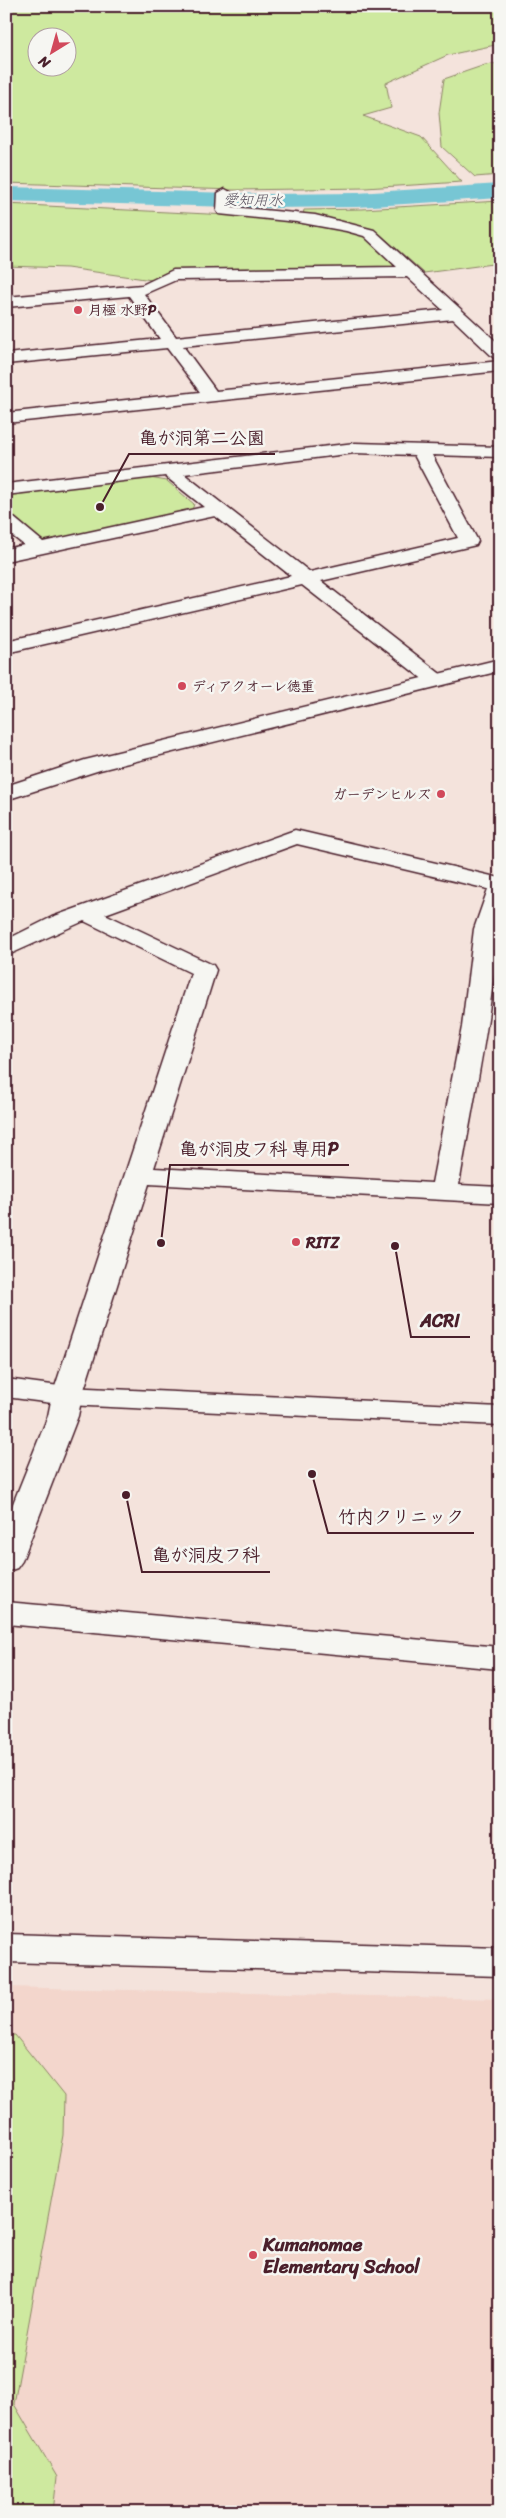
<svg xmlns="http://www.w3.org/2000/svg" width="506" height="2518" font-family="Sriracha,'Klee One',sans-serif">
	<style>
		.built { fill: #f3d6cc }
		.green { fill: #cee99f; stroke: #8c8465; fill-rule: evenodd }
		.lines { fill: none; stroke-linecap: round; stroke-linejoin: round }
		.canal { fill: #77c6d4; fill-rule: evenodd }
		.street-casing { stroke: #4a1f2b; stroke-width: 3 }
		.secondary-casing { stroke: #4a1f2b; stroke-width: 3 }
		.street { fill: #f6f6f2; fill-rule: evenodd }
		.secondary { fill: #f6f6f2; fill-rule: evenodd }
		.poi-dot { fill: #d1495b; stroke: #f6f6f2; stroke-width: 2 }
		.labels { text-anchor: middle; stroke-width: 5; stroke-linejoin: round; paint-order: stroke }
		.far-poi-label { font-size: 14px; font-weight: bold; fill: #4a1f2b; stroke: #f6f6f2; text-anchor: start }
		.far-water-label { font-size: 15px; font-style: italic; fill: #58515e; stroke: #f6f6f2 }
		.poi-label { font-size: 16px; font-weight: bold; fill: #4a1f2b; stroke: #f6f6f2; text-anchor: start }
		.near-poi-label { font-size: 19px; font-weight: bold; fill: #4a1f2b; stroke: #f6f6f2; text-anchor: start }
		.leader { fill: none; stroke: #4a1f2b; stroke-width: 2 }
		.callout-dot { fill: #4a1f2b; stroke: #f6f6f2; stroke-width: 2 }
		.callout-label { font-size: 18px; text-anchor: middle; font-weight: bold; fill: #4a1f2b; stroke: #f6f6f2; stroke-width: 5; stroke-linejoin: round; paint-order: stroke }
	</style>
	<rect width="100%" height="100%" fill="#f4e3dc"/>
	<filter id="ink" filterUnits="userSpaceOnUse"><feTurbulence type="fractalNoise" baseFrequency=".02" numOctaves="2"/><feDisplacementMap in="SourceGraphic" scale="10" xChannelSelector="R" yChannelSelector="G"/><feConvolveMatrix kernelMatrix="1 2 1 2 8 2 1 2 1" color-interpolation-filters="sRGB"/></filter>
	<g filter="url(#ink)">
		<path class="built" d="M 6,1987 L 500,1999 L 500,2512 L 6,2512 Z"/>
		<path class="green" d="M 6,6 L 500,6 L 500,44 L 448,55 L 386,83 L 391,108 L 363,116 L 421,137 L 462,182 L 365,188 L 236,190 L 6,183 ZM 38,38 L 68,38 L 68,68 L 38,68 Z
			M 500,63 L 500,175 L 475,177 L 442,147 L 439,113 L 444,79 L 485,65 Z
			M 500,201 L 500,263 L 424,273 L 379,233 L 355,225 L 303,214 L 304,210 L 362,209 Z
			M 6,204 L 288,218 L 363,235 L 383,251 L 395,268 L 169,271 L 152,280 L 67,268 L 6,266 Z
			M 150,478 L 167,481 L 194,504 L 192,510 L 47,541 L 38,539 L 6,511 L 6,495 Z
			M 6,2035 L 15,2035 L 64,2096 L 63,2135 L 14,2404 L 57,2477 L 53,2512 L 6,2512 Z"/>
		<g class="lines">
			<path class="canal" d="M 500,184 L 500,198 L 357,207 L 270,208 L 6,201 L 6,187 L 270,194 L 357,193 Z"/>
			<defs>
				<path id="street" d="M 225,189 L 232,193 L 232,207 L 315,215 L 374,230 L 500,345 L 500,359 L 494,358 L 453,319 L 183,346 L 216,391 L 500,361 L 500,371 L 6,423 L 6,413 L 200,392 L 167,348 L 6,364 L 6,354 L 160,339 L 129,296 L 6,307 L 6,297 L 142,285 L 173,270 L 397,267 L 364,236 L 346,231 L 297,222 L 219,214 L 217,211 L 218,193 ZM 407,277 L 443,310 L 176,337 L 144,294 L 176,280 Z
					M 355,443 L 500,447 L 500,457 L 432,455 L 478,541 L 476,545 L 321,581 L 443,676 L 446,680 L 443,684 L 436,686 L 429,684 L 302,585 L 6,653 L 6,641 L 291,576 L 215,516 L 6,561 L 6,549 L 24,545 L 6,531 L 6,515 L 13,517 L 43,542 L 204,507 L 165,476 L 6,495 L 6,484 ZM 355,453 L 414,455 L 458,538 L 310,572 L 184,474 Z
					M 295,830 L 500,878 C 500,981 476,1084 459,1185 L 500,1187 L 500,1203 L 149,1184 L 82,1396 L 78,1416 L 22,1561 L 17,1568 L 6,1572 L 6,1521 L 48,1416 L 52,1396 L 191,973 L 84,921 L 6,956 L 6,940 L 52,917 ZM 297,844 L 488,889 L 474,929 L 462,1027 L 432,1183 L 154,1168 L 216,970 L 213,965 L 105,914 Z
					M 6,1602 L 500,1647 L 500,1669 L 6,1624 Z
					M 6,1934 L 500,1948 L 500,1976 L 6,1962 Z"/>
				<path id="secondary" d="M 500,659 L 500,671 L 100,770 L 6,800 L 6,786 L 85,760 Z
					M 6,1379 L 67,1387 L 500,1407 L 500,1425 L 67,1405 L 6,1397 Z"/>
			</defs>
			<use href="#street" class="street-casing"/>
			<use href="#secondary" class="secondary-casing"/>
			<use href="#street" class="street"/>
			<use href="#secondary" class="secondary"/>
		</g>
	</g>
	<g class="poi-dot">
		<circle cx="78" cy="310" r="5"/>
		<circle cx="182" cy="686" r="5"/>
		<circle cx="441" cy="794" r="5"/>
		<circle cx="296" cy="1242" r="5"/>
		<circle cx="253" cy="2255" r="5"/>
	</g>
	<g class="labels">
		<g class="far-poi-label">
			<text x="88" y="315">月極 水野P</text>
			<text x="192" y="691">ディアクオーレ徳重</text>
			<text x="431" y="799" text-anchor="end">ガーデンヒルズ</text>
		</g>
		<g class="far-water-label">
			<text transform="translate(253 200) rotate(1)" y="5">愛知用水</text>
		</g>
		<g class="poi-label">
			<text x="306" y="1248">RITZ</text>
		</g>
		<g class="near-poi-label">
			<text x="263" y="2251">Kumanomae<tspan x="263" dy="22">Elementary School</tspan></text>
		</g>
	</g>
	<path class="leader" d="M100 507L129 454H275M161 1243L170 1165H349M395 1246L411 1337H470M312 1474L328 1533H474M126 1495L142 1572H270"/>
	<g class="callout-dot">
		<circle cx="100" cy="507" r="5"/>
		<circle cx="161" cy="1243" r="5"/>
		<circle cx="395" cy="1246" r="5"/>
		<circle cx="312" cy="1474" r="5"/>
		<circle cx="126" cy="1495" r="5"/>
	</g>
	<g class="callout-label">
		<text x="202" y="444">亀が洞第二公園</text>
		<text x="259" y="1155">亀が洞皮フ科 専用P</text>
		<text x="440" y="1327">ACRI</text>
		<text x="401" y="1523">竹内クリニック</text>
		<text x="206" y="1561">亀が洞皮フ科</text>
	</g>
	<rect width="506" height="2518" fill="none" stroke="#f6f6f2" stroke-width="25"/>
	<rect x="12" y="12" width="481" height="2493" fill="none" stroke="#4a1f2b" stroke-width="2" filter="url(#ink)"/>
	<g transform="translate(52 52) rotate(217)"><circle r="24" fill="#f6f6f2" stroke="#b1a0a2"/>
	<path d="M0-4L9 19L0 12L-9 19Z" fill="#d1495b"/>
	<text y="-8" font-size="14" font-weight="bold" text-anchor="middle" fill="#4a1f2b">N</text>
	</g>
</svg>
